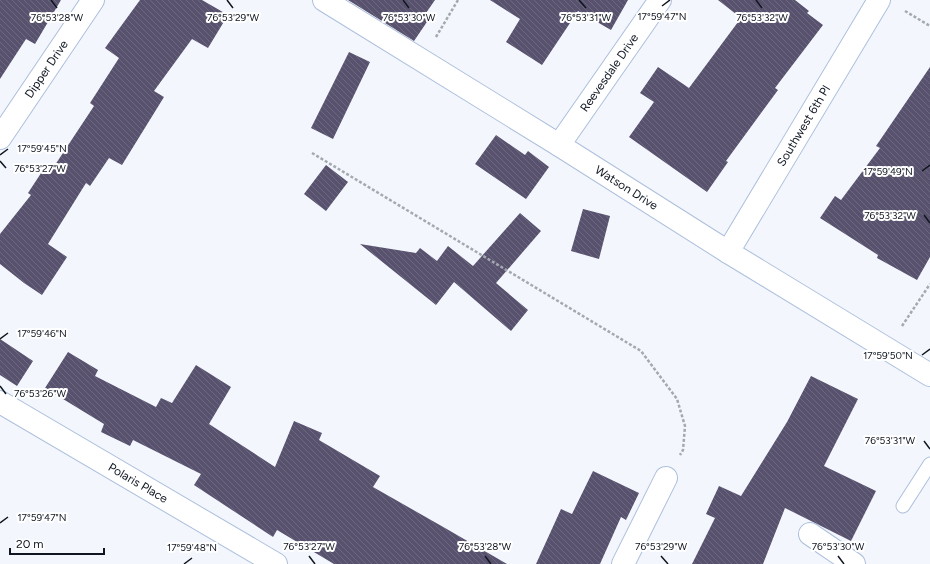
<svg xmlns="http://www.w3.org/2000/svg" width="930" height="564" font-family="Figtree,sans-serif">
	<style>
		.building { fill: url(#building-back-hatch) }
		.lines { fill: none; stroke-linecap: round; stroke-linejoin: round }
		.lane-casing { stroke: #adbfdc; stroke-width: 15 }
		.street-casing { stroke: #adbfdc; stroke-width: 24 }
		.path { stroke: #a4a9b0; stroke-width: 2.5; stroke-dasharray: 3 2; stroke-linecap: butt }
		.lane { stroke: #fff; stroke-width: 13 }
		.street { stroke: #fff; stroke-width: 22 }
		.ticks { fill: none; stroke: #101621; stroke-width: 1.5 }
		.labels { text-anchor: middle; stroke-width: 4; stroke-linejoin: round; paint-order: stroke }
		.street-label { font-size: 12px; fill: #101621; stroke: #fff }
		.ticks-label { font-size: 10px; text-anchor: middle; fill: #101621; stroke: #fff; stroke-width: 4; stroke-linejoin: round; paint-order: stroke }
	</style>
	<defs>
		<pattern id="building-back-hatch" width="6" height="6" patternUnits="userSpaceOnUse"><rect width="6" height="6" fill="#58526e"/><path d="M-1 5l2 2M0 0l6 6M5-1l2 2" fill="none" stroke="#6b677e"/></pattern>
	</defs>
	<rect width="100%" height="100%" fill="#f3f7fd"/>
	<path class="building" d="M 0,0 L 61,0 L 35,44 L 26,39 L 0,79 Z
		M 140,0 L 202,0 L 228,15 L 208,48 L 192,39 L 154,91 L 164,97 L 122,165 L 109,158 L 90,186 L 86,183 L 48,244 L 67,257 L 42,295 L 24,283 L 0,264 L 0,234 L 31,195 L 28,193 L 47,164 L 53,168 L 94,106 L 90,103 L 119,58 L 105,48 Z
		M 348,0 L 435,0 L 426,13 L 431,16 L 414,41 Z
		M 490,0 L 628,0 L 611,30 L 578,11 L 542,65 L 506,42 L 520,19 Z
		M 718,0 L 795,0 L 809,11 L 807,13 L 823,25 L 775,88 L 778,90 L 726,161 L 728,162 L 707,192 L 629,137 L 654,102 L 640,93 L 658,67 L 689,88 L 741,18 Z
		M 349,52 L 370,62 L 333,139 L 311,128 Z
		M 930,67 L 930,257 L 917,280 L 877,258 L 878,255 L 820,218 L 835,196 L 841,200 L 880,148 L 876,146 Z
		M 496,135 L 525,155 L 528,151 L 549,167 L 526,199 L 475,164 Z
		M 326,165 L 348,182 L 326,211 L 304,194 Z
		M 583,209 L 610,216 L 599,259 L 571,251 Z
		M 520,213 L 541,231 L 496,283 L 528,310 L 511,331 L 454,282 L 436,305 L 360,244 L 416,253 L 420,248 L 437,261 L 448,246 L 473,266 Z
		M 0,339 L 33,361 L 17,386 L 0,375 Z
		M 68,352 L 98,370 L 95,376 L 156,407 L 161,398 L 172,403 L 196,365 L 231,387 L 209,424 L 275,467 L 294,421 L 322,433 L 319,440 L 380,476 L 373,487 L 445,528 L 507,564 L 334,564 L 277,530 L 273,537 L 194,485 L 201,474 L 133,440 L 130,446 L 101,432 L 104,424 L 45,388 Z
		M 811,376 L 858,399 L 824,466 L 876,491 L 851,541 L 785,508 L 763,564 L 692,564 L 715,518 L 706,514 L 719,486 L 741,496 L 787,422 Z
		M 593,471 L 639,493 L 626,520 L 621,517 L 600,564 L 536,564 L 561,509 L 572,514 Z"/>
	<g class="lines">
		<defs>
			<path id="lane" d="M 903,506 L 930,464"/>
			<g id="street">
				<path id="s1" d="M 324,0 L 559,145 L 728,252 L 930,375"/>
				<path id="s2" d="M 0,138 L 93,0"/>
				<path id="s3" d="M 559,145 L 660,0"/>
				<path id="s4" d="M 728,252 L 879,0"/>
				<path id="s5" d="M 0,402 L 276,564"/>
				<path d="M 810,534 L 854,564"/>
				<path d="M 623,564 L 666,478"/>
			</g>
		</defs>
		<use href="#lane" class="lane-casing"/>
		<use href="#street" class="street-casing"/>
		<path class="path" d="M 905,11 L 930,26
			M 436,37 L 458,0
			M 312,153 L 641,351 L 677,399 L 685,426 L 683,450 L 680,455
			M 902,326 L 930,284"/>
		<use href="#lane" class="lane"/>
		<use href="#street" class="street"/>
	</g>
	<path class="ticks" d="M 51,0 L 57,8M 227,0 L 233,8M 403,0 L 409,8M 579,0 L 586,8M 756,0 L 762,8M 662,6 L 670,0M 0,155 L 8,149M 0,161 L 6,168M 922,171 L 930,165M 924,215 L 930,223M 0,339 L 8,333M 922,355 L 930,349M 0,386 L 6,394M 924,441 L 930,449M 0,523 L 8,517M 309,556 L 315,564M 485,556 L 491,564M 661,556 L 668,564M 838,556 L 844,564M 184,564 L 192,558"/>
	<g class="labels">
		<g class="street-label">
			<text dy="4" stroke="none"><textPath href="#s2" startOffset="83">Dipper Drive</textPath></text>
			<text dy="4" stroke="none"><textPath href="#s3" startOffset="88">Reevesdale Drive</textPath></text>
			<text dy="4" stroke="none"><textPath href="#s4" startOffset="147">Southwest 6th Pl</textPath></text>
			<text dy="4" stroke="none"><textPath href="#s1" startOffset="356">Watson Drive</textPath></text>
			<text dy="4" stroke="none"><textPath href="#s5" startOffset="160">Polaris Place</textPath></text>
		</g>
	</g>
	<g class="ticks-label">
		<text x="662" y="20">17°59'47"N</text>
		<text x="57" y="21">76°53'28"W</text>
		<text x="233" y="21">76°53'29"W</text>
		<text x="409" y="21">76°53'30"W</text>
		<text x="586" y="21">76°53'31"W</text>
		<text x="762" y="21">76°53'32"W</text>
		<text x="42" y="152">17°59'45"N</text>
		<text x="40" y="172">76°53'27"W</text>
		<text x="888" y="175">17°59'49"N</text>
		<text x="890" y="219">76°53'32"W</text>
		<text x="42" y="337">17°59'46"N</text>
		<text x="888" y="359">17°59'50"N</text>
		<text x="40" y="397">76°53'26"W</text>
		<text x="890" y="444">76°53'31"W</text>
		<text x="42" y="521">17°59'47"N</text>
		<text x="309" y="550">76°53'27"W</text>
		<text x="485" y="550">76°53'28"W</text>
		<text x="661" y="550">76°53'29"W</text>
		<text x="838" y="550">76°53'30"W</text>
		<text x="192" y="551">17°59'48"N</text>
	</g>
	<path d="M10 548v6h94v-6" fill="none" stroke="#101621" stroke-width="2"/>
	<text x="16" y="548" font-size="12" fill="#101621" stroke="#ffffff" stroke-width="3" paint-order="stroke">20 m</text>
</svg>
